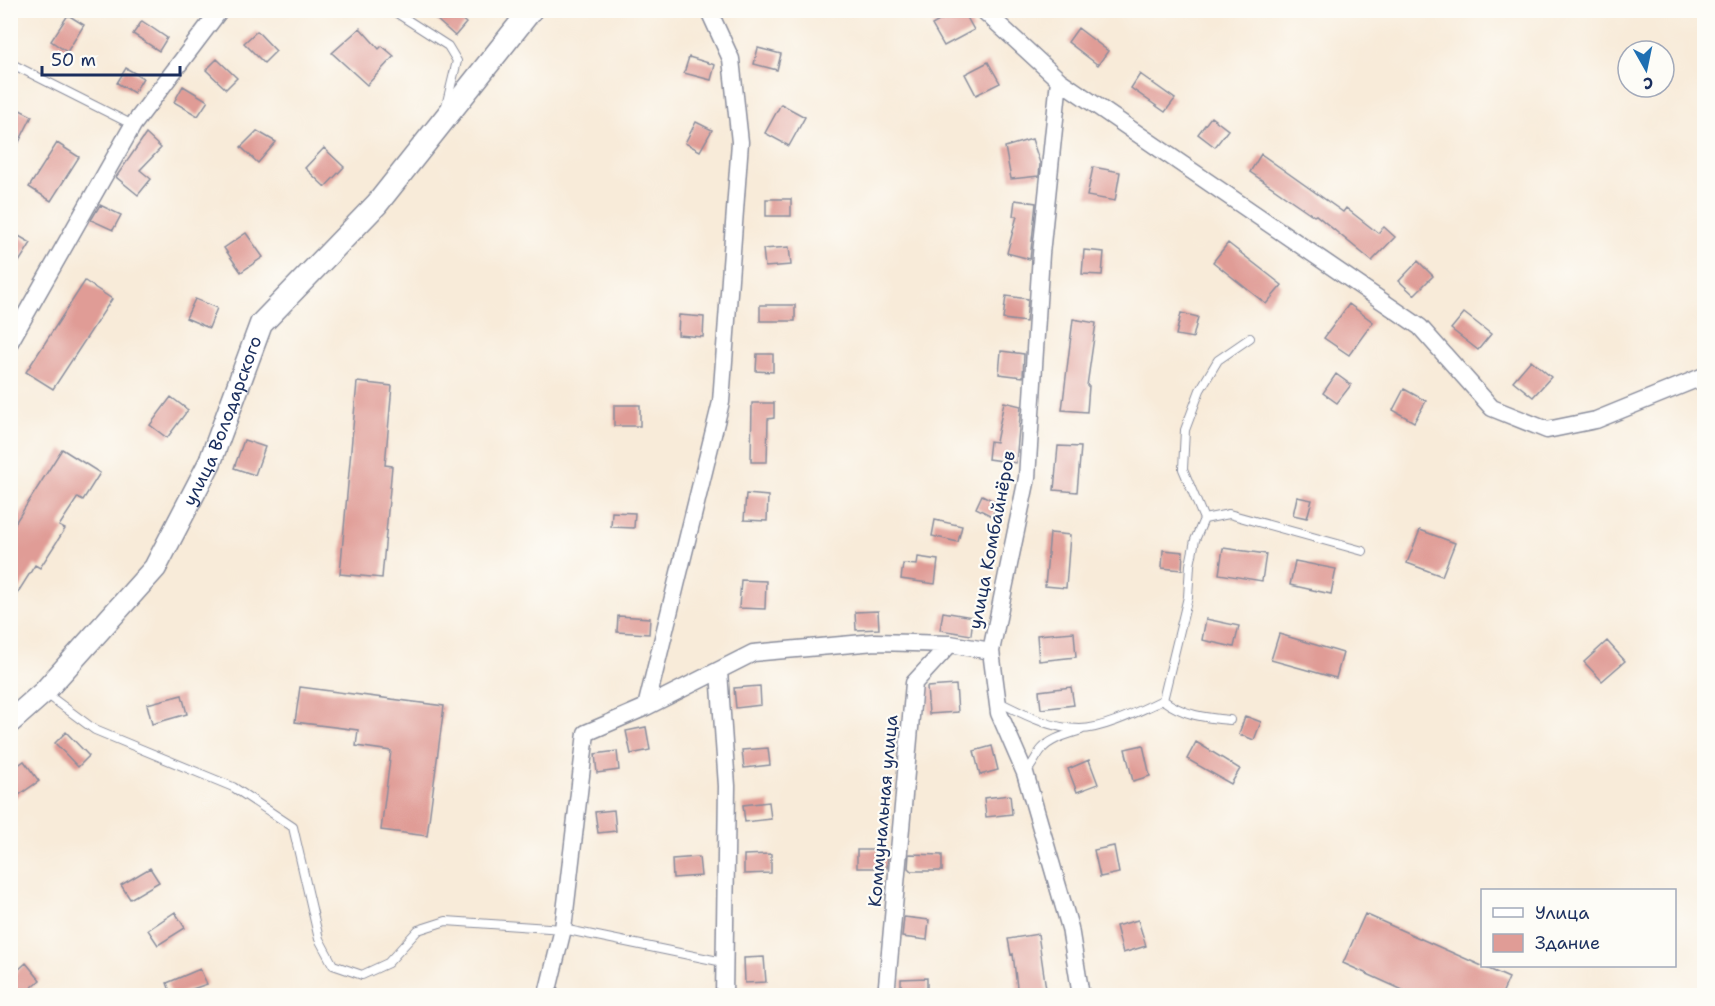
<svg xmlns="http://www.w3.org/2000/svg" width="1715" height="1006" font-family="'Shantell Sans',sans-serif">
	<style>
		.building { fill: #e09c96 }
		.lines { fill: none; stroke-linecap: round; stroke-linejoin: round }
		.lane-casing { stroke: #8a8d9c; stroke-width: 10 }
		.street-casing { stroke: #8a8d9c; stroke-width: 19 }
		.secondary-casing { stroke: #8a8d9c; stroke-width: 25 }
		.lane { stroke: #fff; stroke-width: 8 }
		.street { stroke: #fff; stroke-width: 16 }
		.secondary { stroke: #fff; stroke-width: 22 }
		.labels { text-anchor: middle; stroke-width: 4.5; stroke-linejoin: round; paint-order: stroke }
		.street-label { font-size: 18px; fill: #1b2f5e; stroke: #fdfcf7 }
	</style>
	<rect width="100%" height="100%" fill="#fdfcf7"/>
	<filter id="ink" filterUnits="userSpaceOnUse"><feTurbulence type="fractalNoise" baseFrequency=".0167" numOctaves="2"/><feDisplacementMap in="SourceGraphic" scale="12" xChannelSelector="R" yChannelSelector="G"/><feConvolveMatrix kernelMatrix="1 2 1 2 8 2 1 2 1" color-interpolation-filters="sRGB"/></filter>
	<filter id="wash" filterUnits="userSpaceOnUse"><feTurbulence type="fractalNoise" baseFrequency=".008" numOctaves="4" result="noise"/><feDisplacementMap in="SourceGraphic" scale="24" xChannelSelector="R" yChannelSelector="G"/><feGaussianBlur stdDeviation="1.35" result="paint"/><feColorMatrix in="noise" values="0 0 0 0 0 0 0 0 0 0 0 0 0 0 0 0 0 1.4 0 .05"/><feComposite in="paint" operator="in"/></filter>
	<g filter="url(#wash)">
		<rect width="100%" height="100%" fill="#f8ebd9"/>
		<g id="blocks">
			<path class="building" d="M 426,10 L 451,10 L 466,23 L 455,36 Z
				M 958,10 L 963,10 L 974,30 L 944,46 L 932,25 Z
				M 68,15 L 84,25 L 67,52 L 51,41 Z
				M 142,21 L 167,38 L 159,51 L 133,34 Z
				M 360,28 L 379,49 L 382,46 L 394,56 L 367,85 L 332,53 Z
				M 1078,28 L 1108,51 L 1098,65 L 1068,42 Z
				M 257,31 L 276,51 L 264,63 L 244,43 Z
				M 758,48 L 781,54 L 777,70 L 754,64 Z
				M 689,57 L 715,65 L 711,80 L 684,73 Z
				M 217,59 L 237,78 L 226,89 L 206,70 Z
				M 988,62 L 1000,83 L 976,95 L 965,74 Z
				M 126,68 L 143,78 L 134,93 L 117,83 Z
				M 1140,74 L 1175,99 L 1165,112 L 1131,88 Z
				M 183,86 L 208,101 L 198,116 L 174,102 Z
				M 781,104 L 805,117 L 789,146 L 765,133 Z
				M 16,108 L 32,116 L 10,160 L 10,120 Z
				M 1211,117 L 1228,130 L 1215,147 L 1198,134 Z
				M 696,122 L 712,130 L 700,151 L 685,143 Z
				M 257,131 L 276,142 L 258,163 L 241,147 Z
				M 146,134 L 161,148 L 140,170 L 151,179 L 138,195 L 116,177 Z
				M 1032,139 L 1040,163 L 1039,176 L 1011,179 L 1005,147 Z
				M 57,143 L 79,157 L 51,201 L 29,187 Z
				M 324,148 L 344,167 L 325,187 L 305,168 Z
				M 1261,154 L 1343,212 L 1346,208 L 1378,233 L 1384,227 L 1395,237 L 1372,261 L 1316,215 L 1314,216 L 1250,172 Z
				M 1093,167 L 1120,172 L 1115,201 L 1087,196 Z
				M 766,199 L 791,199 L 791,216 L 766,216 Z
				M 1015,200 L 1036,203 L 1030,259 L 1007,253 L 1017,216 L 1013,216 Z
				M 100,205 L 121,215 L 113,230 L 91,220 Z
				M 10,231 L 31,243 L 10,276 Z
				M 246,233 L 263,257 L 241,272 L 224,248 Z
				M 1228,243 L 1282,285 L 1266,304 L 1213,262 Z
				M 789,247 L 791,265 L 765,267 L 763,249 Z
				M 1084,250 L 1104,252 L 1102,275 L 1082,274 Z
				M 1418,261 L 1433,276 L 1414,295 L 1399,281 Z
				M 85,281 L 112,299 L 53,389 L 26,372 Z
				M 1006,296 L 1028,299 L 1026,322 L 1003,319 Z
				M 195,299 L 217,308 L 209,328 L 186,318 Z
				M 1349,304 L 1373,322 L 1349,355 L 1324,338 Z
				M 760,305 L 795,305 L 795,321 L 760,321 Z
				M 1181,313 L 1198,317 L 1193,338 L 1176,335 Z
				M 1464,313 L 1491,334 L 1478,350 L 1451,329 Z
				M 679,315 L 704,317 L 703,337 L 678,335 Z
				M 1073,319 L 1096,323 L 1087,386 L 1089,386 L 1087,412 L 1062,410 Z
				M 1001,351 L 1024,354 L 1023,377 L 999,374 Z
				M 757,354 L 773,354 L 773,372 L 756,371 Z
				M 1531,360 L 1551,377 L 1533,397 L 1513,381 Z
				M 1336,374 L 1351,385 L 1337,403 L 1323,393 Z
				M 357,382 L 392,386 L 385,465 L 392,466 L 382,578 L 340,574 Z
				M 1404,389 L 1426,401 L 1414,422 L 1393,410 Z
				M 171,397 L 188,410 L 167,438 L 150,425 Z
				M 1004,402 L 1021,406 L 1016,463 L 988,459 L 990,441 L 996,442 Z
				M 752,403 L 774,403 L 774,418 L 768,419 L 767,462 L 751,462 Z
				M 614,405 L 640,405 L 640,426 L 614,426 Z
				M 244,440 L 265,447 L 255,475 L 234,468 Z
				M 1058,446 L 1081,447 L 1077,492 L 1054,490 Z
				M 62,449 L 100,473 L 83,500 L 78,497 L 59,526 L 65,529 L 40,568 L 35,565 L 10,605 L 10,531 Z
				M 746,494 L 768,496 L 767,521 L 744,520 Z
				M 982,495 L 998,503 L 992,516 L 976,508 Z
				M 1297,497 L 1312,500 L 1307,518 L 1293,515 Z
				M 612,512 L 635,513 L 634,528 L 611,527 Z
				M 935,520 L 962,526 L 958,542 L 932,536 Z
				M 1420,530 L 1455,543 L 1442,576 L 1407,563 Z
				M 1050,533 L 1070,535 L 1066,588 L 1045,586 Z
				M 1223,548 L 1266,554 L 1262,581 L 1219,574 Z
				M 1163,550 L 1183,552 L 1182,570 L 1162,568 Z
				M 918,557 L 938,560 L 935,584 L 901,579 L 903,564 L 917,565 Z
				M 1295,561 L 1336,569 L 1331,594 L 1290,585 Z
				M 741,580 L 766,581 L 765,609 L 739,608 Z
				M 878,611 L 879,629 L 856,630 L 855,612 Z
				M 943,612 L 973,617 L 971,635 L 940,630 Z
				M 618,616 L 650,618 L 649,634 L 617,632 Z
				M 1206,619 L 1239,626 L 1234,647 L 1202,640 Z
				M 1074,632 L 1076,657 L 1039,661 L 1037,635 Z
				M 1279,634 L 1343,653 L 1336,678 L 1271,660 Z
				M 1607,641 L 1625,661 L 1602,681 L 1584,662 Z
				M 956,685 L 958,712 L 929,714 L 927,687 Z
				M 760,686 L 761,705 L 736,708 L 734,688 Z
				M 300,687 L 444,706 L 427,836 L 381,830 L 391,751 L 356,746 L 358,730 L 295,722 Z
				M 1071,687 L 1074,705 L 1041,709 L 1039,691 Z
				M 182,695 L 187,714 L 152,724 L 147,704 Z
				M 1245,716 L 1261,722 L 1254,740 L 1239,734 Z
				M 646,727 L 650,750 L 631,754 L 626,731 Z
				M 66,732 L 89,756 L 78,767 L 55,743 Z
				M 1196,742 L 1240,769 L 1231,784 L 1187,759 Z
				M 1143,745 L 1150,776 L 1133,781 L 1125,749 Z
				M 992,746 L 998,770 L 980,775 L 974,751 Z
				M 768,748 L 770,765 L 744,768 L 742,750 Z
				M 617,751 L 619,770 L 597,773 L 595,754 Z
				M 1089,760 L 1098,784 L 1077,792 L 1068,769 Z
				M 24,761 L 39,781 L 10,801 L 10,771 Z
				M 1010,795 L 1012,814 L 986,817 L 984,798 Z
				M 769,802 L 771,819 L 745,822 L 743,805 Z
				M 614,810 L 616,831 L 598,833 L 595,812 Z
				M 1114,846 L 1119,873 L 1100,877 L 1094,850 Z
				M 857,850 L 886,850 L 888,853 L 887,868 L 857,868 Z
				M 771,854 L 771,873 L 744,874 L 744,855 Z
				M 909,854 L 942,855 L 942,871 L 911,871 L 908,868 Z
				M 699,857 L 701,876 L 673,878 L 672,859 Z
				M 150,868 L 159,882 L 130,899 L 121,885 Z
				M 175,912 L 185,928 L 158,945 L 148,930 Z
				M 1365,914 L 1509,978 L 1501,996 L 1416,996 L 1343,963 Z
				M 904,917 L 929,920 L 927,940 L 902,937 Z
				M 1138,920 L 1146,946 L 1123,953 L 1116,926 Z
				M 1038,934 L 1047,996 L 1018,996 L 1013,954 L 1011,955 L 1008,939 Z
				M 764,957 L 766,982 L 745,983 L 744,958 Z
				M 26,963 L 40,980 L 22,996 L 17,996 L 10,988 L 10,977 Z
				M 200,969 L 207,984 L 172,996 L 167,983 Z
				M 927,978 L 927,994 L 901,995 L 901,979 Z"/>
		</g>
	</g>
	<g filter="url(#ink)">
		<use href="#blocks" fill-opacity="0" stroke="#8a8d9c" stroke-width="1.5"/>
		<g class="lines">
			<defs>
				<path id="lane" d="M 392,10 L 448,46 L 457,61 L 446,106
					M 10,63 L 133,125
					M 1204,519 L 1183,469 L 1185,430 L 1200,390 L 1218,360 L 1250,338
					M 44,692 L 95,730 L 233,787 L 293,827 L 319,939 L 333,965 L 362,975 L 388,963 L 418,930 L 446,921 L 563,929 L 723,962
					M 1163,700 C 1183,715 1205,718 1230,720
					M 997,701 C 1023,714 1051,729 1080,729 C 1104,729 1141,710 1163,700 L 1188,597 L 1190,565 L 1195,540 L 1204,519 L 1229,514 L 1363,551
					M 1025,773 C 1033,766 1035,757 1042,749 C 1052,738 1067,735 1081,730"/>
				<path id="street" d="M 983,10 L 1059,80 L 1420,327 L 1492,408 L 1547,430 L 1596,420 L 1704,376
					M 1059,80 L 1041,254 L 1027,478 L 991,651 L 999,713 L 1025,773 L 1070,928 L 1081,996
					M 10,342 L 133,125 L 220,10
					M 719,671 L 727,786 L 724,996
					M 646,707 L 721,402 L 740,142 L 731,59 L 709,11
					M 547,994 L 563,929 L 586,733 L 646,707 L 753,653 L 875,642 L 950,644 L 991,651
					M 886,996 L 914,683 L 950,644"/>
				<g id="secondary">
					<path id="s1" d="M 10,722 L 44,692 L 155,568 L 210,462 L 261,324 L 377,204 L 531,10"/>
				</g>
			</defs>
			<use href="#lane" class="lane-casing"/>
			<use href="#street" class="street-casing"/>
			<use href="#secondary" class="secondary-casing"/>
			<use href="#lane" class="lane"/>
			<use href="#street" class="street"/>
			<use href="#secondary" class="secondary"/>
		</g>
	</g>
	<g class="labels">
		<g class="street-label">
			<text dy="6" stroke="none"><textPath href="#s1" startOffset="374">улица Володарского</textPath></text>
			<text transform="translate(992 540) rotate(-79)" y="6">улица Комбайнёров</text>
			<text transform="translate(883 811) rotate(-85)" y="6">Коммунальная улица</text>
		</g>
	</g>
	<rect width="1715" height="1006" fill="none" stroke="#fdfcf7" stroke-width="36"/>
	<rect x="1481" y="889" width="195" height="78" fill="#fdfcf7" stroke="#a3aaba" stroke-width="1.5"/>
	<rect x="1493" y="908" width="30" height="9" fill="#ffffff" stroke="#a3aaba" stroke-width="1.5"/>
	<text x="1535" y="919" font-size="18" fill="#1b2f5e">Улица</text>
	<rect x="1493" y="934" width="30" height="18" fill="#e09c96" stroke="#a3aaba" stroke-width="1.5"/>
	<text x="1535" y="949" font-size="18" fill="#1b2f5e">Здание</text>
	<g transform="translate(1646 69) rotate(171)"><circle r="28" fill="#fdfcf7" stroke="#a3aaba" stroke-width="1.5"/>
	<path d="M0-4.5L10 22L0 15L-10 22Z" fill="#1f6fb2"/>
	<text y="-9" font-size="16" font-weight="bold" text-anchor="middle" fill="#1b2f5e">С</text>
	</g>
	<path d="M42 66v9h138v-9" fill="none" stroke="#1b2f5e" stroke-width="3"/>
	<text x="51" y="66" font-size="18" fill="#1b2f5e" stroke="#fdfcf7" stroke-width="4.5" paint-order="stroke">50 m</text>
</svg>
